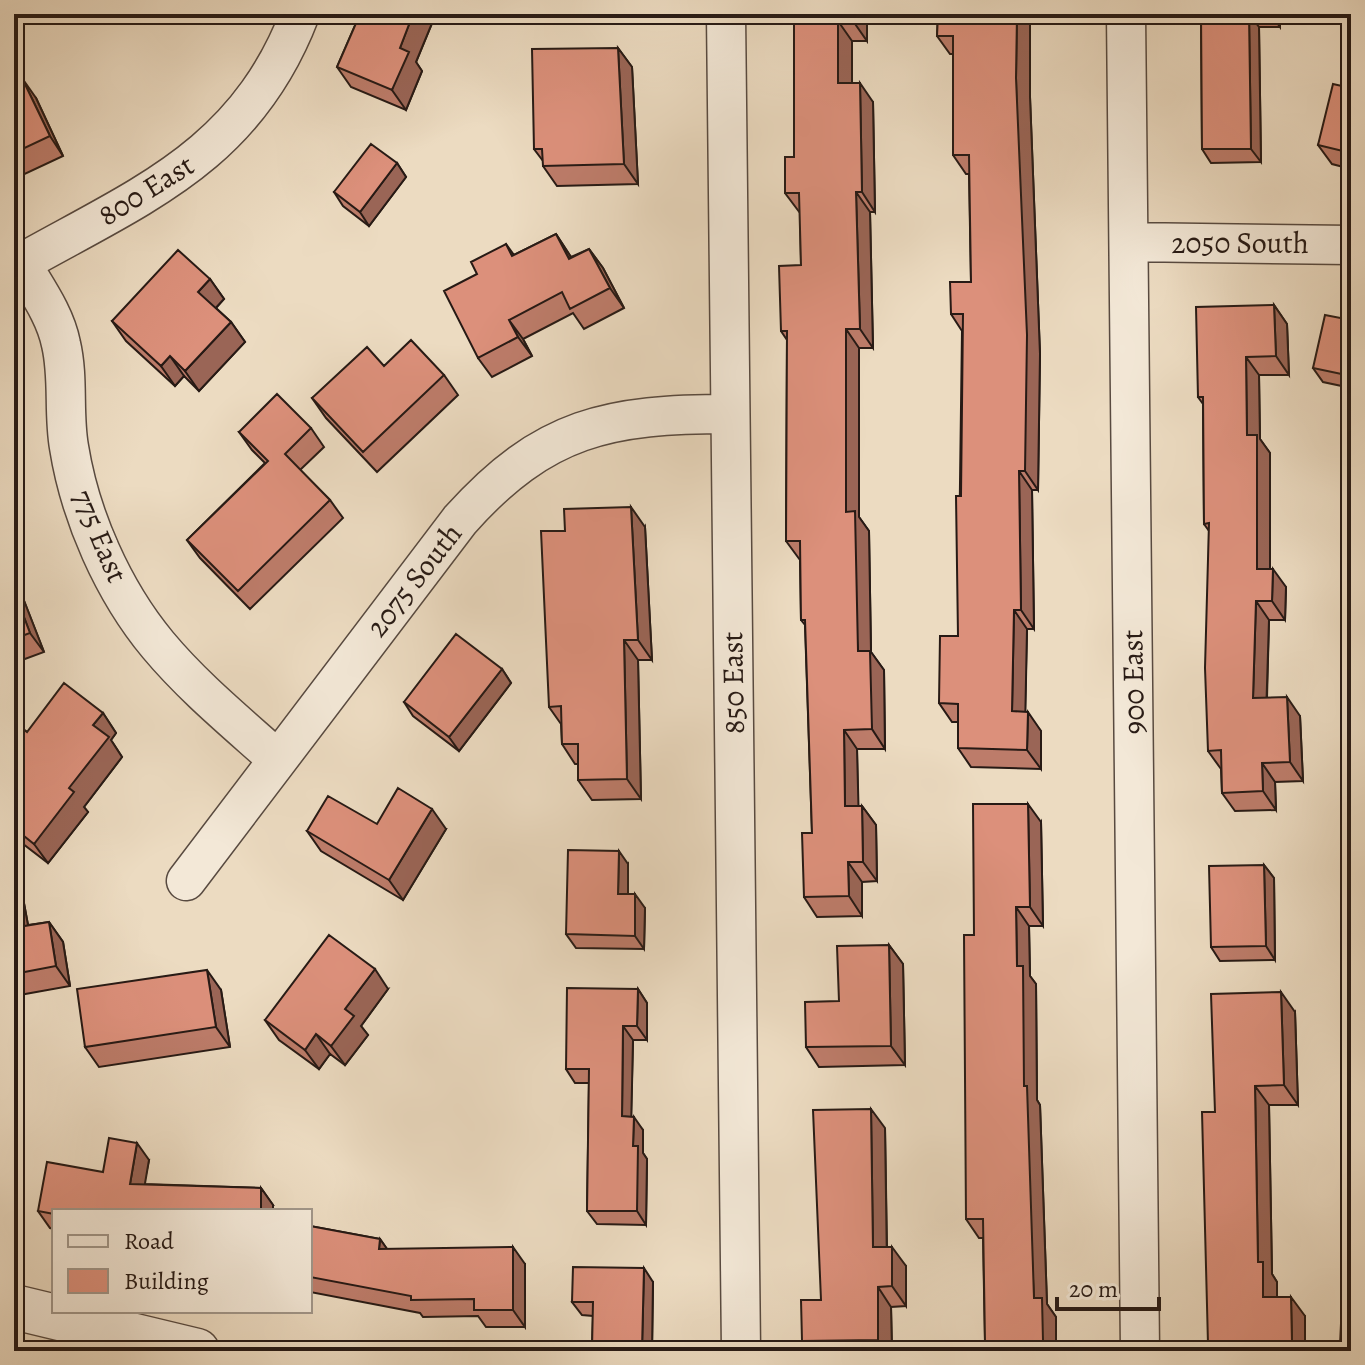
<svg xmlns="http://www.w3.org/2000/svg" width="1365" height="1365" font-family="Alegreya,serif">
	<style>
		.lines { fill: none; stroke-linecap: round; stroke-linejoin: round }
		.minor-casing { stroke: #584a40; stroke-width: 41 }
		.tertiary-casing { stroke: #584a40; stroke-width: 47 }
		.minor { stroke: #f3e8d7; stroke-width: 38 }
		.tertiary { stroke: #f3e8d7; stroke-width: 44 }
		.wall { fill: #bd7c6a; stroke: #271a15; stroke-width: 2 }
		.shaded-wall { fill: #9a6556; stroke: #271a15; stroke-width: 2 }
		.building { fill: #dc907b; stroke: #271a15; stroke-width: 2 }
		.labels { text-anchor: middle; stroke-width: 8; stroke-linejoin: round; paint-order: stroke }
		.street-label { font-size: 30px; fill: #271a15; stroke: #f3e8d7 }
	</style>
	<rect width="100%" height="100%" fill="#ecdbc1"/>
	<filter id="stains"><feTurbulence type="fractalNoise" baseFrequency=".0025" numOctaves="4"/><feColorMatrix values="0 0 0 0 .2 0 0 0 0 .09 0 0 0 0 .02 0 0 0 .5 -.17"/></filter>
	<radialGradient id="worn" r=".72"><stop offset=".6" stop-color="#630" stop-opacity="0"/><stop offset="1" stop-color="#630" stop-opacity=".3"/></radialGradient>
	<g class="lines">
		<defs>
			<path id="minor" d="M 726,14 L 741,1351
				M 1126,14 L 1140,1351
				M 1129,242 L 1351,245
				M 21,263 C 36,289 55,314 61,344 C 69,378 63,413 69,447 C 80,516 113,591 158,645 C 193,687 237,723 277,759
				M 14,267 C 139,196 245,158 300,14
				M 186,881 L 460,520 C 544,426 609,414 730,414"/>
			<path id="tertiary" d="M 14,1307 L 197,1351"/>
		</defs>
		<use href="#minor" class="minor-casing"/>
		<use href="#tertiary" class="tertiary-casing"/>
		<use href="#minor" class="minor"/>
		<use href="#tertiary" class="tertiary"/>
	</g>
	<path class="wall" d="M 360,14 L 433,14 L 435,16 L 416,62 L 422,71 L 406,110 L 351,87 L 337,67 Z
		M 794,14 L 867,14 L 867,41 L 852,41 L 852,83 L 873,102 L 875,212 L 870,212 L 873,348 L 859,348 L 859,517 L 869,531 L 871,652 L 884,670 L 885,749 L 857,749 L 858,806 L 862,806 L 876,825 L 877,881 L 862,882 L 862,916 L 817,917 L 804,897 L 812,833 L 805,625 L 801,620 L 800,560 L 786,541 L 787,340 L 781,331 L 801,265 L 800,213 L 785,193 L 794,157 Z
		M 938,14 L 1030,14 L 1030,97 L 1040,354 L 1038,490 L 1032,490 L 1034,629 L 1027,629 L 1025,712 L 1041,731 L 1041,769 L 971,767 L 958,748 L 958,722 L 952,722 L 939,703 L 958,636 L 962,331 L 951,314 L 971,282 L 969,174 L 966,174 L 953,155 L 953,54 L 950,54 L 937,36 Z
		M 1201,14 L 1280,14 L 1280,27 L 1259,27 L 1261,162 L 1211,163 L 1202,149 Z
		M 618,48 L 632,67 L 638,184 L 557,186 L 543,166 L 543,161 L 534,149 Z
		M 14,81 L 36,98 L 63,156 L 14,179 Z
		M 1351,88 L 1351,169 L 1332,164 L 1318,145 Z
		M 397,163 L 406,177 L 369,226 L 343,206 L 334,192 Z
		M 556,234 L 571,257 L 589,249 L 603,268 L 624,308 L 584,329 L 573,313 L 523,339 L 532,356 L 492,377 L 478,358 L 477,274 L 506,244 L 514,255 Z
		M 210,279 L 224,299 L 216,308 L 231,322 L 245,342 L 199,391 L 184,376 L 175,386 L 126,341 L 112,321 Z
		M 1274,305 L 1287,324 L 1289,375 L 1259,375 L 1260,439 L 1270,453 L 1270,569 L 1286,587 L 1285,620 L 1269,620 L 1267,698 L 1300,716 L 1303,781 L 1275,782 L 1276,810 L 1235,811 L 1222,793 L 1221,769 L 1208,751 L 1209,531 L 1204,524 L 1203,404 L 1198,397 Z
		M 1351,320 L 1351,388 L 1323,382 L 1313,368 Z
		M 384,366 L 444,375 L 458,395 L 377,472 L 326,418 L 312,398 Z
		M 311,428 L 324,447 L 300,470 L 330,500 L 343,518 L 250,609 L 200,558 L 187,540 L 265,463 L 252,450 L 239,432 Z
		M 645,527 L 652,660 L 638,660 L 641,799 L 592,800 L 578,780 L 578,764 L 575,764 L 562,744 L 561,724 L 549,707 Z
		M 14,575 L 44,652 L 14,663 Z
		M 502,669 L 511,683 L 459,751 L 413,716 L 404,702 Z
		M 103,713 L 116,733 L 111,740 L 122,757 L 84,807 L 88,812 L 48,863 L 14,837 L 14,722 L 27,732 Z
		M 1041,822 L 1043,926 L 1029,926 L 1030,976 L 1036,984 L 1037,1100 L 1040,1105 L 1047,1304 L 1056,1317 L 1056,1351 L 991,1351 L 985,1342 L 983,1238 L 979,1238 L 966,1219 L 974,935 Z
		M 446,829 L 403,900 L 321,851 L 307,831 Z
		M 628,864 L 628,894 L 645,908 L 644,949 L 576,948 L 566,934 Z
		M 1264,865 L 1274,878 L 1275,960 L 1220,961 L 1211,947 Z
		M 14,877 L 21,887 L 28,925 L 49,922 L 63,942 L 70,986 L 14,996 Z
		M 889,945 L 903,964 L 905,1065 L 819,1067 L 806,1047 Z
		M 388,989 L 361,1026 L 368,1035 L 345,1065 L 330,1054 L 319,1069 L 279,1040 L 265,1020 Z
		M 638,989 L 647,1003 L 647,1040 L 633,1040 L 631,1117 L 643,1130 L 643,1153 L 647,1159 L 646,1225 L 597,1224 L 587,1211 L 589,1083 L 575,1083 L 566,1069 Z
		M 221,990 L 230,1047 L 99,1067 L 85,1047 Z
		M 1295,1012 L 1298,1105 L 1269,1105 L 1272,1274 L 1277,1282 L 1277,1297 L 1305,1316 L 1305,1351 L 1214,1351 L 1208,1344 L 1215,1112 Z
		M 885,1128 L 887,1247 L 906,1266 L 906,1306 L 891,1307 L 892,1351 L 808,1351 L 802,1341 L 821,1300 Z
		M 149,1160 L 144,1184 L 261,1188 L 273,1205 L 54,1211 L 54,1229 L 50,1228 L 38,1211 L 103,1172 Z
		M 310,1226 L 380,1239 L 387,1249 L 525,1264 L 525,1327 L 486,1327 L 478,1316 L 423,1317 L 420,1313 L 310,1292 Z
		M 653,1282 L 652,1351 L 595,1351 L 592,1348 L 593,1316 L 582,1315 L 572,1302 Z
		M 1351,1302 L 1351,1351 L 1344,1351 L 1340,1345 Z"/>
	<path class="shaded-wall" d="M 413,14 L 433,14 L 435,16 L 416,62 L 422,71 L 406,110 L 392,90 L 400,48 Z
		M 853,14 L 867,14 L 867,41 L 853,21 Z
		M 1017,14 L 1030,14 L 1030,97 L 1040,354 L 1038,490 L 1025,471 L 1016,78 Z
		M 1249,14 L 1259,27 L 1261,162 L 1251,149 Z
		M 1271,14 L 1280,14 L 1280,27 Z
		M 838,21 L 852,41 L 852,102 L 838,83 Z
		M 618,48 L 632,67 L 638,184 L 624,164 Z
		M 22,78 L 36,98 L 63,156 L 50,136 Z
		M 860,83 L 873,102 L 875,212 L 862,192 Z
		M 397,163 L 406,177 L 369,226 L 360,212 Z
		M 856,192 L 870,212 L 873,348 L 860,329 Z
		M 556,234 L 569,254 L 583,279 L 569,259 Z
		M 589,249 L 603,268 L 624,308 L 610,288 Z
		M 210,279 L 224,299 L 212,312 L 198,292 Z
		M 1274,305 L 1287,324 L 1289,375 L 1276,356 Z
		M 509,320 L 523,339 L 532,356 L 518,337 Z
		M 231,322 L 245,342 L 199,391 L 185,371 Z
		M 846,329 L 859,348 L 859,517 L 869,531 L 871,652 L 884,670 L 885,749 L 872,729 L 858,651 L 846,512 Z
		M 170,356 L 184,376 L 175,386 L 161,366 Z
		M 1246,357 L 1259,375 L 1260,439 L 1270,453 L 1270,587 L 1257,569 L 1247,435 Z
		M 1019,471 L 1032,490 L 1034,629 L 1021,610 Z
		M 631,507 L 645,527 L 652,660 L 638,640 Z
		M 1273,569 L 1286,587 L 1285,620 L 1272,601 Z
		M 14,575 L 44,652 L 30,633 L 14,591 Z
		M 1256,601 L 1269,620 L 1266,717 L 1253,698 Z
		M 1014,610 L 1027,629 L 1025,730 L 1012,711 Z
		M 624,640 L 638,660 L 641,799 L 627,779 Z
		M 502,669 L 511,683 L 459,751 L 449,737 Z
		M 1287,697 L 1300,716 L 1303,781 L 1290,762 Z
		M 1028,712 L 1041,731 L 1041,769 L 1027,750 Z
		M 103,713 L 116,733 L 111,740 L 122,757 L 84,807 L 88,812 L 48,863 L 34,844 L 93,725 Z
		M 844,730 L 857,749 L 859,826 L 845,806 Z
		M 1262,763 L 1275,782 L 1276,810 L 1263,791 Z
		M 1028,804 L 1041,822 L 1043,926 L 1030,907 Z
		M 862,806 L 876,825 L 877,881 L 863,862 Z
		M 432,809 L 446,829 L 403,900 L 389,880 Z
		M 619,851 L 628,864 L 628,908 L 618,894 Z
		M 848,862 L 862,882 L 862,916 L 849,896 Z
		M 1264,865 L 1274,878 L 1275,960 L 1266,946 Z
		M 14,877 L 21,887 L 32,947 L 18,927 L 14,906 Z
		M 635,894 L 645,908 L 644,949 L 635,936 Z
		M 1016,907 L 1029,926 L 1030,976 L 1036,984 L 1037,1100 L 1040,1105 L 1047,1304 L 1056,1317 L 1056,1351 L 1050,1351 L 1043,1341 L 1034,1298 L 1017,966 Z
		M 49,922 L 63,942 L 70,986 L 56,966 Z
		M 889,945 L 903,964 L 905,1065 L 891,1046 Z
		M 375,969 L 388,989 L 361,1026 L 368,1035 L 345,1065 L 331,1046 L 345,1009 Z
		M 207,970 L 221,990 L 230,1047 L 216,1027 Z
		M 638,989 L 647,1003 L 647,1040 L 637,1026 Z
		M 1281,992 L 1295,1012 L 1298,1105 L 1284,1085 Z
		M 623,1026 L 633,1040 L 631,1130 L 622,1116 Z
		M 316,1034 L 330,1054 L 319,1069 L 305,1050 Z
		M 1255,1086 L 1269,1105 L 1272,1274 L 1277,1282 L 1277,1317 L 1263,1297 L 1258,1262 Z
		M 871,1109 L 885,1128 L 887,1267 L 873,1247 Z
		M 634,1117 L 643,1130 L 643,1153 L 647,1159 L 646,1225 L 637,1211 L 633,1146 Z
		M 137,1143 L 149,1160 L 142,1201 L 130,1184 Z
		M 261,1188 L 273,1205 L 273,1211 L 261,1211 Z
		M 380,1239 L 392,1256 L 379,1249 Z
		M 513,1247 L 525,1264 L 525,1327 L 513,1310 Z
		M 892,1247 L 906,1266 L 906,1306 L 892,1286 Z
		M 644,1268 L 653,1282 L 652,1351 L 643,1351 L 642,1349 Z
		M 878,1287 L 891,1307 L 892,1351 L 886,1351 L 878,1340 Z
		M 1291,1297 L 1305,1316 L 1305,1351 L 1298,1351 L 1292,1343 Z"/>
	<path class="building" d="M 360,14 L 413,14 L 400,48 L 409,52 L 392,90 L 337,67 Z
		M 794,14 L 853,14 L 853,21 L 838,21 L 838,83 L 860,83 L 862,192 L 856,192 L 860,329 L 846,329 L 846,512 L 855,511 L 858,651 L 870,651 L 872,729 L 844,730 L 845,806 L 862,806 L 863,862 L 848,862 L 849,896 L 804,897 L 802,833 L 812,833 L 805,620 L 801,620 L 800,541 L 786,541 L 787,331 L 781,331 L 779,266 L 801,265 L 799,193 L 785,193 L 785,157 L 794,157 Z
		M 938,14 L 1017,14 L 1016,78 L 1027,335 L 1025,471 L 1019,471 L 1021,610 L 1014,610 L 1012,711 L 1028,712 L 1027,750 L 958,748 L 958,704 L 939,703 L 940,636 L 958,636 L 956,496 L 961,496 L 963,314 L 951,314 L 950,282 L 971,282 L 969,155 L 953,155 L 953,36 L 937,36 Z
		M 1201,14 L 1249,14 L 1251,149 L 1202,149 Z
		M 618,48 L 624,164 L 543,166 L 542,149 L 534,149 L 532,49 Z
		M 22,78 L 50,136 L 14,153 L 14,81 Z
		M 1333,84 L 1351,88 L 1351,153 L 1318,145 Z
		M 371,144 L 397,163 L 360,212 L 334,192 Z
		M 556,234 L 569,259 L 589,249 L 610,288 L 570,309 L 562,292 L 509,320 L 518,337 L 478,358 L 444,291 L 477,274 L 471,262 L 506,244 L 512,256 Z
		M 178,250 L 210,279 L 198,292 L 231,322 L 185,371 L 170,356 L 161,366 L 112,321 Z
		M 1274,305 L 1276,356 L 1246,357 L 1247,435 L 1257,435 L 1257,569 L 1273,569 L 1272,601 L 1256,601 L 1253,698 L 1287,697 L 1290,762 L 1262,763 L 1263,791 L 1222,793 L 1221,750 L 1208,751 L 1205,668 L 1209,523 L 1204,524 L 1203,397 L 1198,397 L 1196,307 Z
		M 1325,315 L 1351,320 L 1351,376 L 1313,368 Z
		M 411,340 L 444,375 L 363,452 L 312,398 L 367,347 L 384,366 Z
		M 277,394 L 311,428 L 285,454 L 330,500 L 238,591 L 187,540 L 268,461 L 239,432 Z
		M 631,507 L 638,640 L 624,640 L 627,779 L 578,780 L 578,744 L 562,744 L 561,706 L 549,707 L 541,531 L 565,531 L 564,509 Z
		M 14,591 L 30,633 L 14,639 Z
		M 456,634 L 502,669 L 449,737 L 404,702 Z
		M 64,683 L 103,713 L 93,725 L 109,737 L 69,788 L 74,792 L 34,844 L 14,828 L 14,722 L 27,732 Z
		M 398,788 L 432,809 L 389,880 L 307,831 L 328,796 L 377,824 Z
		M 973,804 L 1028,804 L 1030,907 L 1016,907 L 1017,966 L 1023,966 L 1024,1086 L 1027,1086 L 1034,1298 L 1042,1298 L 1043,1341 L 985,1342 L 983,1219 L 966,1219 L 964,935 L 974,935 Z
		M 568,850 L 619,851 L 618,894 L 635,894 L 635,936 L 566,934 Z
		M 1264,865 L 1266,946 L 1211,947 L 1209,866 Z
		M 14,906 L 18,927 L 49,922 L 56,966 L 14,974 Z
		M 329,935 L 375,969 L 345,1009 L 354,1016 L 331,1046 L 316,1034 L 305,1050 L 265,1020 Z
		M 889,945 L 891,1046 L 806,1047 L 805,1002 L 839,1001 L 837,946 Z
		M 207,970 L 216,1027 L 85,1047 L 77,989 Z
		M 567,988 L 638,989 L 637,1026 L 623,1026 L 622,1116 L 634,1117 L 633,1146 L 638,1146 L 637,1211 L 587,1211 L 589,1069 L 566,1069 Z
		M 1281,992 L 1284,1085 L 1255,1086 L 1258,1262 L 1263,1262 L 1263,1297 L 1291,1297 L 1292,1343 L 1208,1344 L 1202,1112 L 1215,1112 L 1211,994 Z
		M 871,1109 L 873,1247 L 892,1247 L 892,1286 L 878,1287 L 878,1340 L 802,1341 L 801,1300 L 821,1300 L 813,1110 Z
		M 109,1138 L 137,1143 L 130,1184 L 261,1188 L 261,1211 L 54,1211 L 54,1214 L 38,1211 L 47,1162 L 103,1172 Z
		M 310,1226 L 380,1239 L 379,1249 L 513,1247 L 513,1310 L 474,1310 L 474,1299 L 411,1300 L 411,1296 L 310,1277 Z
		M 573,1267 L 644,1268 L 642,1349 L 592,1348 L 593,1302 L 572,1302 Z
		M 1342,1302 L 1351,1302 L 1351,1346 L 1340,1345 Z"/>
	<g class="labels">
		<g class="street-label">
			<text transform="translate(146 190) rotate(-32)" y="10">800 East</text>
			<text x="1240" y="253">2050 South</text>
			<text transform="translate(100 536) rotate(67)" y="10">775 East</text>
			<text transform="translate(414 580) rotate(-52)" y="10">2075 South</text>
			<text transform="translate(1133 682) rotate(-91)" y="10">900 East</text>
			<text transform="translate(733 683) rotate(-91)" y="10">850 East</text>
		</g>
	</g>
	<rect width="1365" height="1365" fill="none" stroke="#ecdbc1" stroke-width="48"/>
	<rect x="16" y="16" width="1333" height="1333" fill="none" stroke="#271a15" stroke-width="4"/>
	<rect x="24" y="24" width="1317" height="1317" fill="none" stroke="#271a15" stroke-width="2"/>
	<rect x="52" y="1209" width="260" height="104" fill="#f3e8d7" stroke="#a19689" stroke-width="2"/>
	<rect x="68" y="1235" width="40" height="12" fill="#f3e8d7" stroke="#a19689" stroke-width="2"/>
	<text x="124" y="1249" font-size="24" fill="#271a15">Road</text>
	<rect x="68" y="1269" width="40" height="24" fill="#dc907b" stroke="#a19689" stroke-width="2"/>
	<text x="124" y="1289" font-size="24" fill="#271a15">Building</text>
	<path d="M1057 1297v12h102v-12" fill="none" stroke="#271a15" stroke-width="4"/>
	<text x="1069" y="1297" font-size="24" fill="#271a15" stroke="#f3e8d7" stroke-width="6" paint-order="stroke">20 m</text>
	<rect width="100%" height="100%" filter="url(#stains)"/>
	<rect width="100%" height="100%" fill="url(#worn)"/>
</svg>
